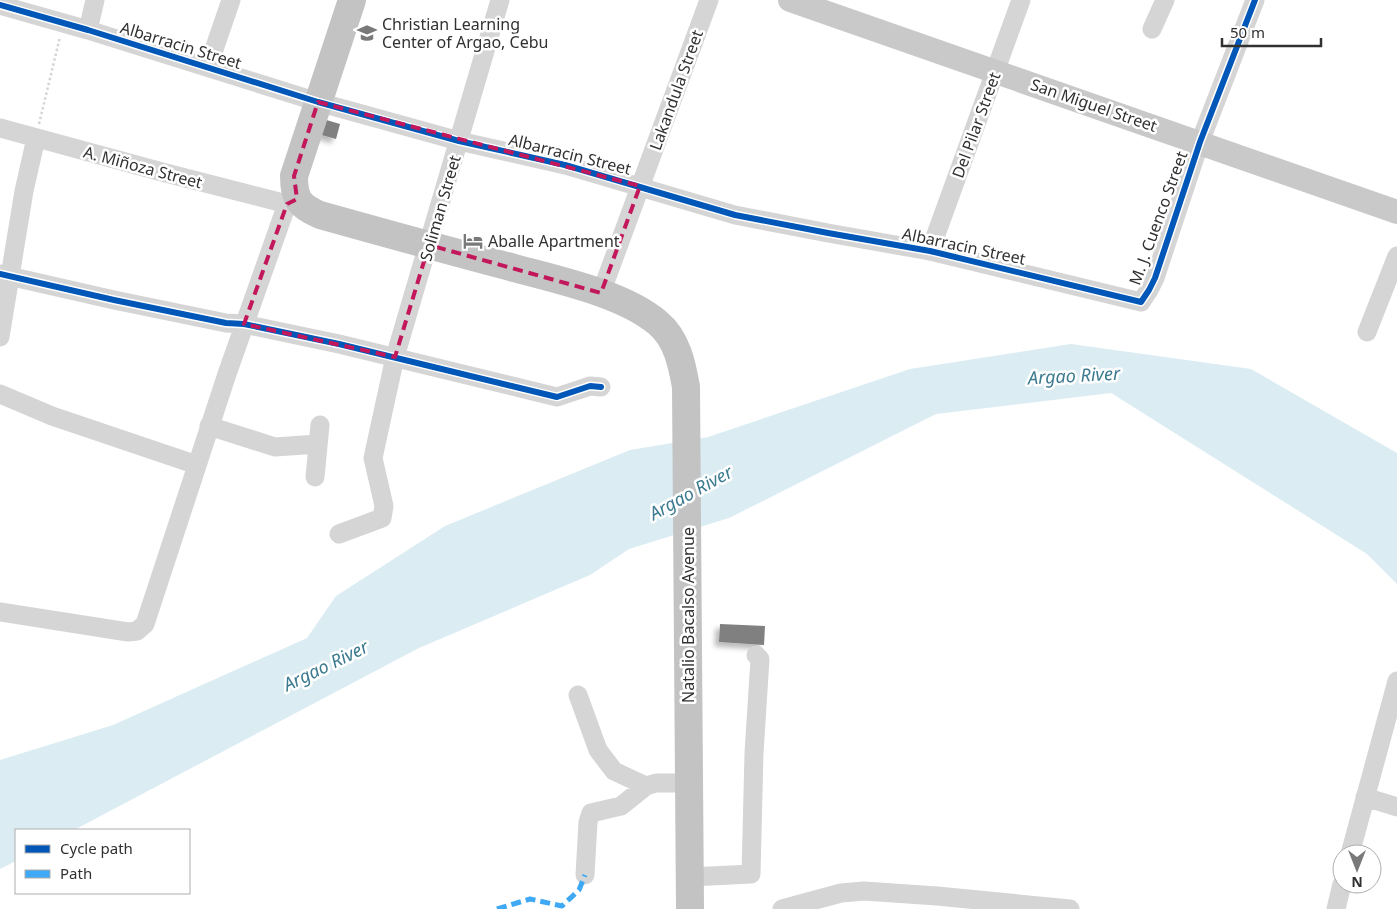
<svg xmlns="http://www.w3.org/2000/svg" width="1397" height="909" font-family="'Noto Sans',sans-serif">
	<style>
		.water { fill: #dbedf3 }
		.building { fill: #808080; filter: url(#shadow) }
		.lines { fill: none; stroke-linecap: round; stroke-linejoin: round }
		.path { stroke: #d5d5d5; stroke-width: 2.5; stroke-dasharray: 2.5 2.5; stroke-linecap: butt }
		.minor { stroke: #d5d5d5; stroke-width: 19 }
		.major { stroke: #c9c9c9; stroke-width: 24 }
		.highway { stroke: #c3c3c3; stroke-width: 28 }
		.quiet { stroke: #3fa9f5; stroke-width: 5; stroke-dasharray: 10 5; stroke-linecap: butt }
		.cycleway-casing { stroke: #fff; stroke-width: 9 }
		.cycleway { stroke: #0057b8; stroke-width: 6 }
		.marked { fill: none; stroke: #c2185b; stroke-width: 4; stroke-dasharray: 10 6; stroke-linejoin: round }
		.labels { text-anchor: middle; stroke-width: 5; stroke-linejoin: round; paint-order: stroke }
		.poi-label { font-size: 16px; fill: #313131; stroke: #fff; text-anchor: start }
		.street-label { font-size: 16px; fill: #313131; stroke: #fff }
		.water-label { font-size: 18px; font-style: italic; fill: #3b7a8f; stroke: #fff }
	</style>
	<defs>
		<filter id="shadow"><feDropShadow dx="-4.5" dy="4.5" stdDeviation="2.5" flood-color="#0004"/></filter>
	</defs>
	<rect width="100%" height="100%" fill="#fff"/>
	<path class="water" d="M 1071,344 L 1251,369 L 1397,453 L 1397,584 L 1367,554 L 1111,393 L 936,414 L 729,518 L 629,549 L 590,575 L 419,648 L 74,830 L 16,830 L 16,861 L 0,869 L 0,760 L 113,725 L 307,638 L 336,596 L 445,526 L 630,450 L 708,437 L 910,369 Z"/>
	<path class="building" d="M 323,119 L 340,124 L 336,139 L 318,134 Z
		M 720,624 L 765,626 L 764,645 L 719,642 Z"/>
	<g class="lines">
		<path class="path" d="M 39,124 L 60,37"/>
		<path class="minor" d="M 0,5 L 88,30 L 318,102 L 459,141 L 565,165 L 735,215 L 828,233 L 930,251 L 1141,302 L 1149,290 L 1155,278 L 1200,142 L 1255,0
			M 1152,29 L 1165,0
			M 88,30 L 95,0
			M 208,67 L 231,0
			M 0,128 L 162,172 L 287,204
			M 930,251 L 1021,0
			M 0,274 L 114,300 L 226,323 L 244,324 L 339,344 L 557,397 L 590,386 L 601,387
			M 601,293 L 709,0
			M 1367,332 L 1397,256
			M 0,337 L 24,191 L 36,138
			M 0,394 L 52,416 L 197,465
			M 209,426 L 275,447 L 318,444
			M 315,477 L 320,425
			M 339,534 L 382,518 L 384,506 L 373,458 L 395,357 L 500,0
			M 0,612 L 128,632 L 137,631 L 145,624 L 227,374 L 287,204 L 297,199
			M 578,695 L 598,750 L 614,771 L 646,786
			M 1365,797 L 1397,807
			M 1350,854 L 1397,681
			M 585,875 L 588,822 L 591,813 L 621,806 L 646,786 L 656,783 L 688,783
			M 690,877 L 751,874 L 754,753 L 760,659 L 756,655
			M 782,909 L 841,893 L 864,891 L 937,896 L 1070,909
			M 1336,909 L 1342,884"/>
		<path class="major" d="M 790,0 L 1397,212"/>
		<path class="highway" d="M 352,0 L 294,176 C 294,199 299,206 320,215 C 381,232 442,249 503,265 C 549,278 622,292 658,323 C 677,339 682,364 686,387 L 690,909"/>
		<path class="quiet" d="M 497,909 L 530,899 L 562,906 L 579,890 L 585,875"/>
		<defs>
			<path id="cycleway" d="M 0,5 L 88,30 L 318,102 L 459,141 L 565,165 L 735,215 L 828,233 L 930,251 L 1141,302 L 1149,290 L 1155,278 L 1200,142 L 1255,0
				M 0,274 L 114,300 L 226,323 L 244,324 L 339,344 L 557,397 L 590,386 L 601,387"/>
		</defs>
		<use href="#cycleway" class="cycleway-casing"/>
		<use href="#cycleway" class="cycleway"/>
	</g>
	<path class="marked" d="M 318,102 L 640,186 L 601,293 L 429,245 L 395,357 L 244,324 L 287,204 L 297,199 L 294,176 Z"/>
	<defs>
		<symbol id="school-bare" viewBox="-9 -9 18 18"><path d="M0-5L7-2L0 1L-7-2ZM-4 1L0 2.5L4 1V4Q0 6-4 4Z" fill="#797979" stroke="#fff" stroke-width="2.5" paint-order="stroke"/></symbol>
		<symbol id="hotel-bare" viewBox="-9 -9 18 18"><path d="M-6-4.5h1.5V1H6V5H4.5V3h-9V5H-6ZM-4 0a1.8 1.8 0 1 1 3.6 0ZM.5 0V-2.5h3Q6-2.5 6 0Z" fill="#797979" stroke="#fff" stroke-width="2.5" paint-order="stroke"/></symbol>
	</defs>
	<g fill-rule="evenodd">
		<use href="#school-bare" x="353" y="19" width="28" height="28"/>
		<use href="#hotel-bare" x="459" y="227" width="28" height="28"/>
	</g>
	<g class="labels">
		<g class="poi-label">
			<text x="382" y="30">Christian Learning<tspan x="382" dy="18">Center of Argao, Cebu</tspan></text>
			<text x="488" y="247">Aballe Apartment</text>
		</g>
		<g class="street-label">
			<text transform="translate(181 45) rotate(17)" y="6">Albarracin Street</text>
			<text transform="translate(676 90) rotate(-70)" y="6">Lakandula Street</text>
			<text transform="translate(1094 105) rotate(19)" y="6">San Miguel Street</text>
			<text transform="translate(976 125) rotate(-70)" y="6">Del Pilar Street</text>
			<text transform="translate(570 154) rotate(14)" y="6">Albarracin Street</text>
			<text transform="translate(143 167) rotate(15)" y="6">A. Miñoza Street</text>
			<text transform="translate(440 208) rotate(-74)" y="6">Soliman Street</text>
			<text transform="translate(1158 218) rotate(-70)" y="6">M. J. Cuenco Street</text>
			<text transform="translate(964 246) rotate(12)" y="6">Albarracin Street</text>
			<text transform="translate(688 615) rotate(-90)" y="6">Natalio Bacalso Avenue</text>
		</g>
		<g class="water-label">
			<text transform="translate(1074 376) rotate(-3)" y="6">Argao River</text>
			<text transform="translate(691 493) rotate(-29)" y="6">Argao River</text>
			<text transform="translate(326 666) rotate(-26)" y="6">Argao River</text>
		</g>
	</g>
	<rect x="15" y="829" width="175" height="65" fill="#ffffff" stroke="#adadad"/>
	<rect x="25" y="845" width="25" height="8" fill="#0057b8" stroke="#adadad"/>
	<text x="60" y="854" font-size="15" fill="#313131">Cycle path</text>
	<rect x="25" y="870" width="25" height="8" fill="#3fa9f5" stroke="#adadad"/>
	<text x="60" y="879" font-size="15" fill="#313131">Path</text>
	<g transform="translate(1357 869) rotate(180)"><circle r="24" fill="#ffffff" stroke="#adadad"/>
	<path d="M0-4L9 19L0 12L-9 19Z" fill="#797979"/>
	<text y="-8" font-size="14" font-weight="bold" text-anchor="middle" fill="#313131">N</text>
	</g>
	<path d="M1222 38v8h99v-8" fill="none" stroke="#313131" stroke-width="2.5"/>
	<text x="1230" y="38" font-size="15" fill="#313131" stroke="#ffffff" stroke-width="4" paint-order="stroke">50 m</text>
</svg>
